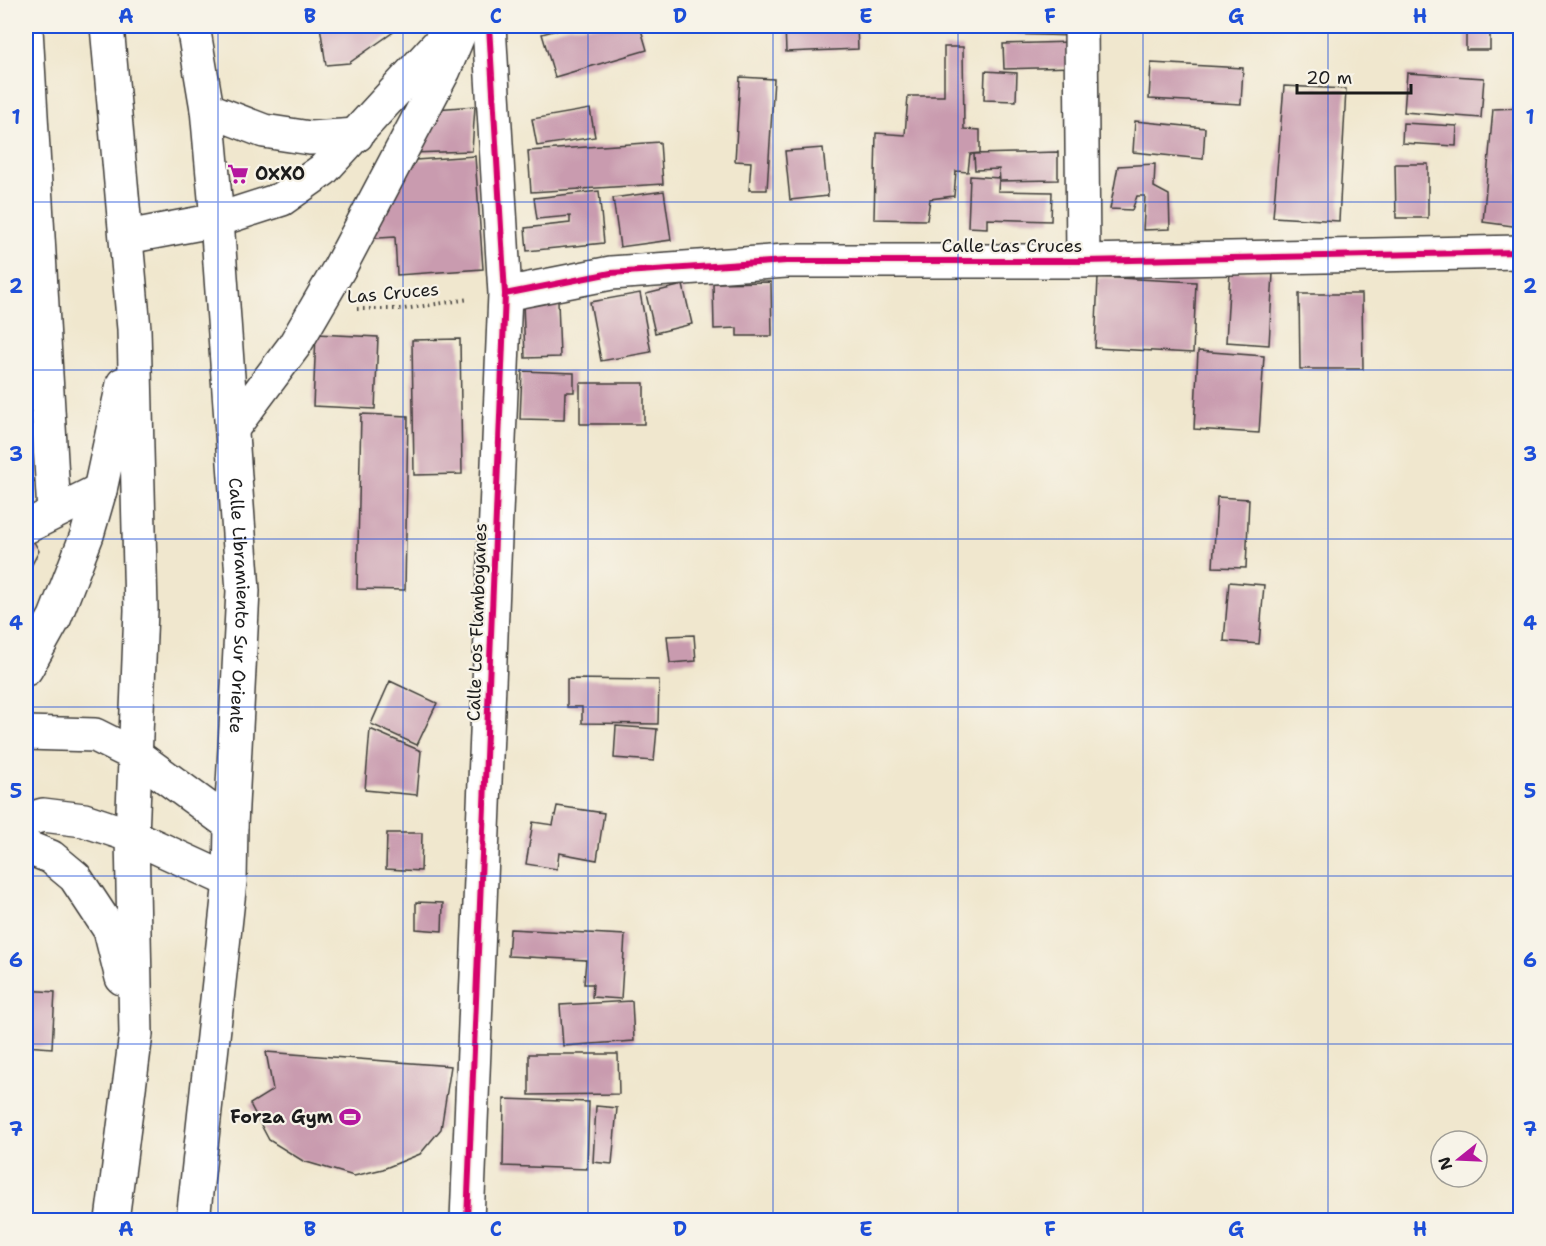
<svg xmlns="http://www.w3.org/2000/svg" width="1546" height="1246" font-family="'Shantell Sans',sans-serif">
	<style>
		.building { fill: #c99baf }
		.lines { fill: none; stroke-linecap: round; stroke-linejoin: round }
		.minor-casing { stroke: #3c3a37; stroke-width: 36 }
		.tertiary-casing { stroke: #3c3a37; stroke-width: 36 }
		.primary-casing { stroke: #3c3a37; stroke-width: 36 }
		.path { stroke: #3c3a37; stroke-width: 4; stroke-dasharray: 1.5 4.5; stroke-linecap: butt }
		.minor { stroke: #fff; stroke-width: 33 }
		.tertiary { stroke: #fff; stroke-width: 33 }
		.primary { stroke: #fff; stroke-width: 33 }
		.cycleway-casing { stroke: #f7f3e8; stroke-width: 10 }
		.cycleway { stroke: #d6006c; stroke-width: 6 }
		.grid { fill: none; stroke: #1d4ed8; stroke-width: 1.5; stroke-opacity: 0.55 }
		.labels { text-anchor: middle; stroke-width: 4.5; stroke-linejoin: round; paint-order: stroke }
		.poi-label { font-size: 18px; font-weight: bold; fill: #1c1c1c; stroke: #f7f3e8; text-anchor: start }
		.street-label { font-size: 18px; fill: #1c1c1c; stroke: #f7f3e8 }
		.neatline { fill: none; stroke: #1d4ed8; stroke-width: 2 }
		.grid-label { font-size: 20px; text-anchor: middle; font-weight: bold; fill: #1d4ed8 }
	</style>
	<rect width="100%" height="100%" fill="#f7f3e8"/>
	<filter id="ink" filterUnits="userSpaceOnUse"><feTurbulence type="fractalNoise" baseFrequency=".0167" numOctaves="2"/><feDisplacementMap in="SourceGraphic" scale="12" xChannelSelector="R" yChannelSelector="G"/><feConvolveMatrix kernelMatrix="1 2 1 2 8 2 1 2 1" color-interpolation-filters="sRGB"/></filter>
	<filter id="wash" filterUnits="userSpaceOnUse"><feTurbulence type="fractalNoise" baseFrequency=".008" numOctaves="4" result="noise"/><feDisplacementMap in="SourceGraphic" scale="24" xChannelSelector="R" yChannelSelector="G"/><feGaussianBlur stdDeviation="1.35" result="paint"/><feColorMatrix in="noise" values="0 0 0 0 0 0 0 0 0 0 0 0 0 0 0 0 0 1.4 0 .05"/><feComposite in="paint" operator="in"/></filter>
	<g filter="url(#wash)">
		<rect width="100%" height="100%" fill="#f0e7ce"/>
		<g id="blocks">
			<path class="building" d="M 320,26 L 402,26 L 349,63 L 326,65 Z
				M 571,26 L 640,26 L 647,50 L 555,77 L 542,34 Z
				M 785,26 L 857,26 L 858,49 L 786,52 Z
				M 1008,26 L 1074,26 L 1074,36 L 1008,34 Z
				M 1466,26 L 1490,26 L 1490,50 L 1466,50 Z
				M 1492,26 L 1520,26 L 1520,29 L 1492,28 Z
				M 1072,42 L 1073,67 L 1004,69 L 1003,44 Z
				M 944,47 L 963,47 L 964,129 L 980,130 L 980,153 L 970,154 L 968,172 L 956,171 L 954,196 L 930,199 L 927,220 L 874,219 L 876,133 L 905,135 L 908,96 L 944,96 Z
				M 1151,63 L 1243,68 L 1241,104 L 1149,99 Z
				M 985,71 L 1017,73 L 1016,101 L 984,100 Z
				M 1407,73 L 1484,78 L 1481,118 L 1404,112 Z
				M 740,77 L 774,79 L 767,190 L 749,190 L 751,162 L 735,161 Z
				M 1284,86 L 1346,89 L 1339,221 L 1273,217 Z
				M 475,106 L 472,151 L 411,153 L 435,109 Z
				M 1520,108 L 1520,227 L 1483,222 L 1493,109 Z
				M 590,109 L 595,137 L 537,146 L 532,119 Z
				M 1135,121 L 1205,128 L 1203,159 L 1133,152 Z
				M 1403,123 L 1457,126 L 1456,146 L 1402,143 Z
				M 660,142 L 663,184 L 531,192 L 528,151 Z
				M 823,148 L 828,196 L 790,200 L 785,151 Z
				M 1058,152 L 1058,180 L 1000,181 L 999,169 L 975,170 L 974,154 Z
				M 475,156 L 483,269 L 397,275 L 395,237 L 363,239 L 400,161 Z
				M 1155,164 L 1154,187 L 1169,195 L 1170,229 L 1143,230 L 1145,196 L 1137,196 L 1132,210 L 1110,209 L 1118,166 Z
				M 1395,164 L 1428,164 L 1428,218 L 1396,218 Z
				M 970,176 L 999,178 L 998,191 L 1052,192 L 1051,221 L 987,219 L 987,228 L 968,227 Z
				M 599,191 L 604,243 L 527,251 L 525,228 L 570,223 L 570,216 L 537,219 L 534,198 Z
				M 664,191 L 671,240 L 620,247 L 613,198 Z
				M 1230,271 L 1273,273 L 1269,345 L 1226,342 Z
				M 1098,277 L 1196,282 L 1193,353 L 1095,348 Z
				M 771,282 L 772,336 L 737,336 L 737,328 L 714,329 L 713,283 Z
				M 683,285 L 692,324 L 655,333 L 646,294 Z
				M 640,293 L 651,352 L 601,361 L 590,302 Z
				M 1299,294 L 1362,294 L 1363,369 L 1300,369 Z
				M 558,301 L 560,357 L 525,358 L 523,302 Z
				M 316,334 L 378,337 L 375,409 L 313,406 Z
				M 460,339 L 462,474 L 414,475 L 412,340 Z
				M 1198,351 L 1264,356 L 1259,433 L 1194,429 Z
				M 522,371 L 574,373 L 574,392 L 565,392 L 564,420 L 520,419 Z
				M 33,383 L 37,480 L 26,485 L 26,385 Z
				M 580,383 L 644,383 L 644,424 L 580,424 Z
				M 361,414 L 408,416 L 405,590 L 357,589 Z
				M 1217,497 L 1249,499 L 1246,568 L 1213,567 Z
				M 33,540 L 39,551 L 26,576 L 26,544 Z
				M 1229,582 L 1264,585 L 1259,644 L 1224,641 Z
				M 694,635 L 696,661 L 670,663 L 667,636 Z
				M 567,679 L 659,680 L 658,724 L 582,723 L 582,707 L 567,707 Z
				M 390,681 L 437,703 L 417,745 L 371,724 Z
				M 616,726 L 657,729 L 654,761 L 614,758 Z
				M 370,729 L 421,751 L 417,795 L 365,790 Z
				M 557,806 L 604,813 L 597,860 L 559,853 L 557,869 L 526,864 L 533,822 L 553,825 Z
				M 387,833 L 422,833 L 421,871 L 386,869 Z
				M 416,902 L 443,903 L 442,931 L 416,929 Z
				M 29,905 L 31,981 L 26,981 L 26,906 Z
				M 510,929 L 625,935 L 621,999 L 592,997 L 593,984 L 584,984 L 586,960 L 508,956 Z
				M 26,990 L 55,992 L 52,1048 L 26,1046 Z
				M 632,1001 L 634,1041 L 563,1046 L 560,1005 Z
				M 266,1052 L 451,1066 L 441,1129 L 420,1154 L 383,1169 L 354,1176 L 303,1161 L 269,1140 L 250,1104 L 273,1090 Z
				M 529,1054 L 618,1054 L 619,1094 L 529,1095 Z
				M 504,1099 L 589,1102 L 587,1169 L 503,1166 Z
				M 596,1106 L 617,1108 L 612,1164 L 593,1162 Z"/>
		</g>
	</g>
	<g filter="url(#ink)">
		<use href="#blocks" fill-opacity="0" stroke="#3c3a37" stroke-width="1.5"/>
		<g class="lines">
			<defs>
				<path id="minor" d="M 1081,26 L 1083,261
					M 26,29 L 54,513
					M 127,237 L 217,220 L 282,199 L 323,170 L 455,26
					M 505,294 L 611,273 L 786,261 L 1083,261 L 1520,252
					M 26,527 L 100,490
					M 467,1220 L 505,294 L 489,26"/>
				<path id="tertiary" d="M 26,733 L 95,735 L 137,756 L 231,825
					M 26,820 L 43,815 L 84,820 L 132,836 L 230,881"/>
				<g id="primary">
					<path d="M 107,26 L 134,329 L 141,610 L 132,836 L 136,1034 L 112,1220"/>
					<path id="s1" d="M 193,26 L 207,109 L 217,220 L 243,591 L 231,825 L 230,881 L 193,1220"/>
					<path d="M 207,109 L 264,131 L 310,138 L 357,135"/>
					<path d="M 232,429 L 294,346 L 340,267 L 444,70 L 462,26"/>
					<path d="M 26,669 L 55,617 L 87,535 L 100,490 L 123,384"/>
					<path d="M 26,847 L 51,857 L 75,877 L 110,930 L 122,978"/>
				</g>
			</defs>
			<use href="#minor" class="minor-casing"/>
			<use href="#tertiary" class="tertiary-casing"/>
			<use href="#primary" class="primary-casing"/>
			<path class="path" d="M 357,309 L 404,309 L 469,299"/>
			<use href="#minor" class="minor"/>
			<use href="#tertiary" class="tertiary"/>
			<use href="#primary" class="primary"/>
			<defs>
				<path id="cycleway" d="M 505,294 L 611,273 L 786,261 L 1083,261 L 1520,252
					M 467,1220 L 505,294 L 489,26"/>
			</defs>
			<use href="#cycleway" class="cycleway-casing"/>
			<use href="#cycleway" class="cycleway"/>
		</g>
	</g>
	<path class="grid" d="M 218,26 L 218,1220M 403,26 L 403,1220M 588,26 L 588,1220M 773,26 L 773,1220M 958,26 L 958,1220M 1143,26 L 1143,1220M 1328,26 L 1328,1220M 26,202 L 1520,202M 26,370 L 1520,370M 26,539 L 1520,539M 26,707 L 1520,707M 26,876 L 1520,876M 26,1044 L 1520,1044"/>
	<defs>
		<symbol id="supermarket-bare" viewBox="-9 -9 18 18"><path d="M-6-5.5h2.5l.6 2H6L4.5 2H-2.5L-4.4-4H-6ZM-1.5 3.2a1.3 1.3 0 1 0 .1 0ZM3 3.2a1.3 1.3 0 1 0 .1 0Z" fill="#b5179e" stroke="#f7f3e8" stroke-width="2.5" paint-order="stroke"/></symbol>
		<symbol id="stadium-bare" viewBox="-9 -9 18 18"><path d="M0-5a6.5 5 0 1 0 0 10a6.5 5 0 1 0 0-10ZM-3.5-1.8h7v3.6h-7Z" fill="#b5179e" stroke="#f7f3e8" stroke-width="2.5" paint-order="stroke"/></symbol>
	</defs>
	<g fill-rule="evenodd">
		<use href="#supermarket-bare" x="223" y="159" width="30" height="30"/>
		<use href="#stadium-bare" x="335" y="1102" width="30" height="30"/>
	</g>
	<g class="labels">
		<g class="poi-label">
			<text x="255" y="180">OXXO</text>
			<text x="333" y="1123" text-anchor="end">Forza Gym</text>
		</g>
		<g class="street-label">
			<text x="1012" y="252">Calle Las Cruces</text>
			<text transform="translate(393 293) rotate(-5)" y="6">Las Cruces</text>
			<text dy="6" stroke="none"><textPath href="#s1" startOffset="582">Calle Libramiento Sur Oriente</textPath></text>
			<text transform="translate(477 622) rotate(-88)" y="6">Calle Los Flamboyanes</text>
		</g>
	</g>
	<rect width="1546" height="1246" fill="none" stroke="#f7f3e8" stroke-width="66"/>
	<g transform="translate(1459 1159) rotate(252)"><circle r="28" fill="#f7f3e8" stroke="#9f9d96" stroke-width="1.5"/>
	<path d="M0-4.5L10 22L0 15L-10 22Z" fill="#b5179e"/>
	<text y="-9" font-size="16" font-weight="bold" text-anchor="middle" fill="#1c1c1c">N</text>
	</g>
	<path d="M1297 84v9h114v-9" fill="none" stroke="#1c1c1c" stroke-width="3"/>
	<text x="1306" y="84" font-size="18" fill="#1c1c1c" stroke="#f7f3e8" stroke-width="4.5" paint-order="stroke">20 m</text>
	<rect x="33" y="33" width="1480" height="1180" class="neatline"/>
	<g class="grid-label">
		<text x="126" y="23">A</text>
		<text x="310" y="23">B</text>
		<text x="496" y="23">C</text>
		<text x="680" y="23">D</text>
		<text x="866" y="23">E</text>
		<text x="1050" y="23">F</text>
		<text x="1236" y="23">G</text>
		<text x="1420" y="23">H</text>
		<text x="16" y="124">1</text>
		<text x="1530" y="124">1</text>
		<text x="16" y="293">2</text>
		<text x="1530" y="293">2</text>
		<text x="16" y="461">3</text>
		<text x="1530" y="461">3</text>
		<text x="16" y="630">4</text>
		<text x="1530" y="630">4</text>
		<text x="16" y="798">5</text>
		<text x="1530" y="798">5</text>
		<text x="16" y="967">6</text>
		<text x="1530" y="967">6</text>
		<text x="16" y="1136">7</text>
		<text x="1530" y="1136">7</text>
		<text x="126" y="1236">A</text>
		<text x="310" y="1236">B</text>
		<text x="496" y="1236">C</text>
		<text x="680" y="1236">D</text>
		<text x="866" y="1236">E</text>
		<text x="1050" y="1236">F</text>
		<text x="1236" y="1236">G</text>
		<text x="1420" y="1236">H</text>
	</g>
</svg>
